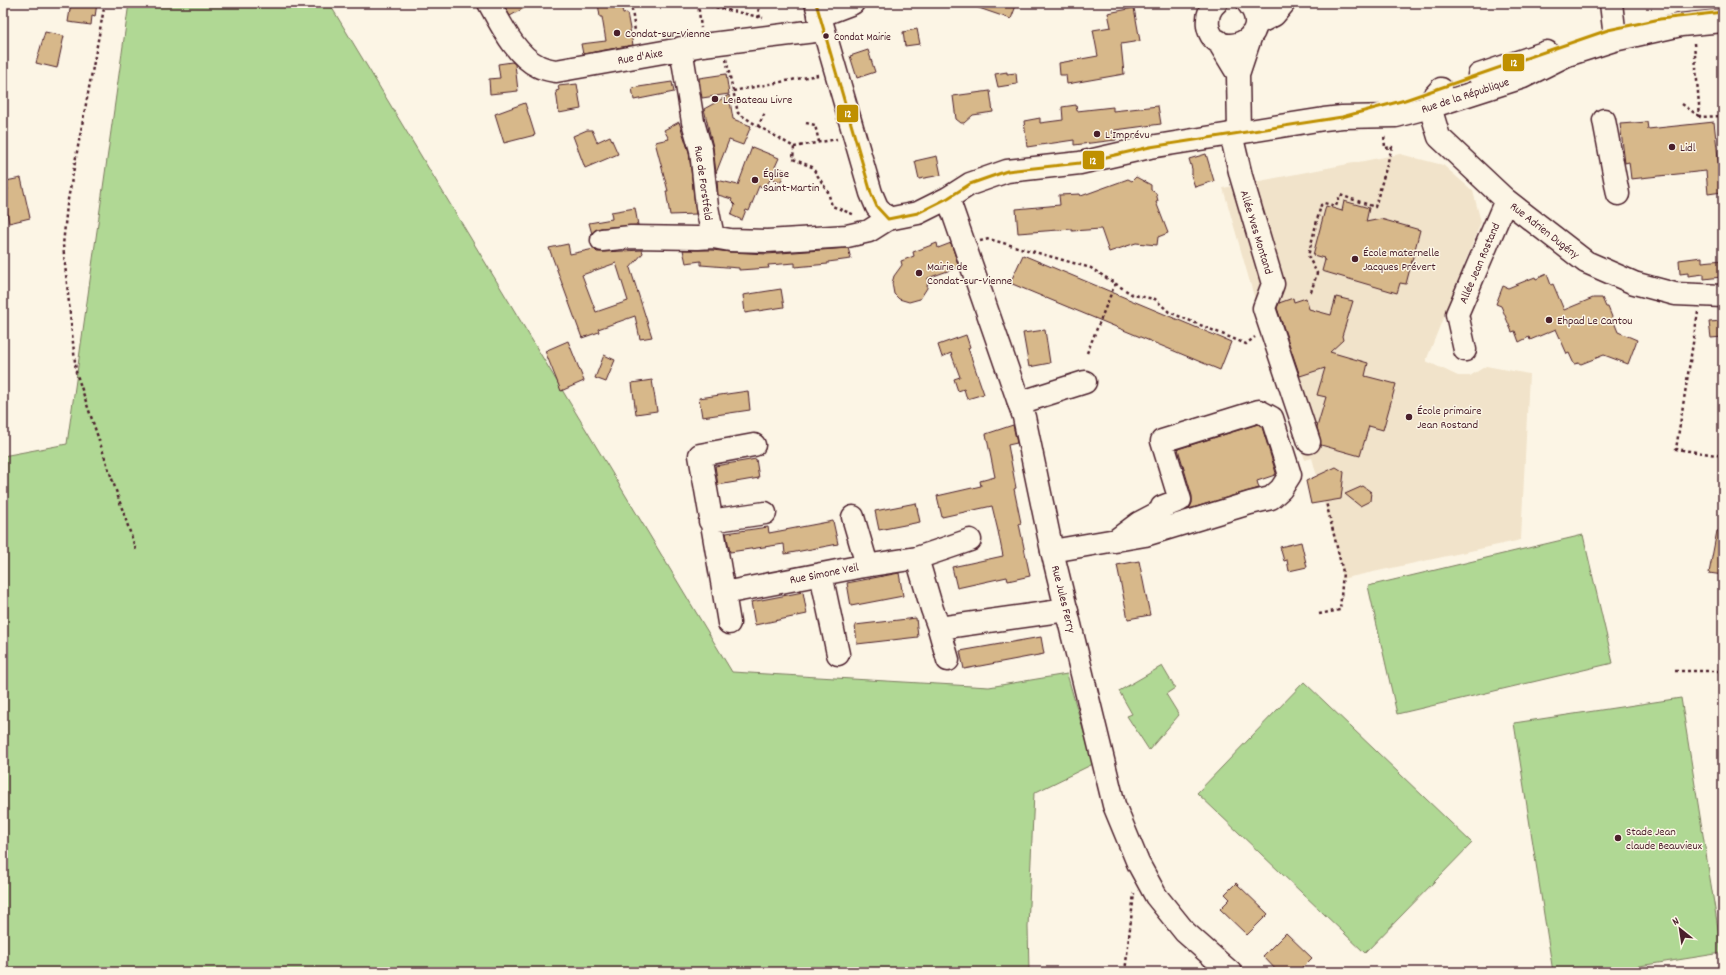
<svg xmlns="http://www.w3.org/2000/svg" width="1726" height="975" font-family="Dekko,sans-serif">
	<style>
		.built { fill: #f1e3ca }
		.green { fill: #b0d894; stroke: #7d7c60 }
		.building { fill: #d7b88a; stroke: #4a1f2b; fill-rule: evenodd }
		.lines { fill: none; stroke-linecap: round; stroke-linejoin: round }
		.minor-casing { stroke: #4a1f2b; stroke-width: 25 }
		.major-casing { stroke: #4a1f2b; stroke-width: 25 }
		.path { stroke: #4a1f2b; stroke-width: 2.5; stroke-dasharray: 3 3; stroke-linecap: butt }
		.minor { stroke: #fcf5e5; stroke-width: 22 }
		.major { stroke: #fcf5e5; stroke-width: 22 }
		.bus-1-casing { stroke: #fcf5e5; stroke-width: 6 }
		.bus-1 { stroke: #bf9000; stroke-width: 3 }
		.poi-dot { fill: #4a1f2b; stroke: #fcf5e5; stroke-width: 1.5 }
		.labels { text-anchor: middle; stroke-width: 3; stroke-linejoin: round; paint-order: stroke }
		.bus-label { font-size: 11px; fill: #4a1f2b; stroke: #fcf5e5; text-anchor: start }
		.poi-label { font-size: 12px; fill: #4a1f2b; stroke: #fcf5e5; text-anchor: start }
		.street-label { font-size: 12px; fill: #4a1f2b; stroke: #fcf5e5 }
		.line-badge { stroke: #fcf5e5; stroke-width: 1.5 }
		.badge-label { font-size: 11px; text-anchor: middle; font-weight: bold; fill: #fff }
	</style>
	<rect width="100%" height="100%" fill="#fcf5e5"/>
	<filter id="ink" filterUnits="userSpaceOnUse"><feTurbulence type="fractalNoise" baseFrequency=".025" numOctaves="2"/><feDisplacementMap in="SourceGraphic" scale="8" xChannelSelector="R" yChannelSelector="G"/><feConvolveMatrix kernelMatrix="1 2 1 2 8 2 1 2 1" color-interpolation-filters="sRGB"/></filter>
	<g filter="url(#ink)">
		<path class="built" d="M 1400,154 L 1443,165 L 1473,191 L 1481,222 L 1426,361 L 1458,376 L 1470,376 L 1486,366 L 1529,374 L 1521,540 L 1341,579 L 1341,566 L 1312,458 L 1305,460 L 1257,307 L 1223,188 Z"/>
		<path class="green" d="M 129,3 L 329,3 L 732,672 L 989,687 L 1067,674 L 1093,764 L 1034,793 L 1028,927 L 1029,972 L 3,972 L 3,456 L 67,444 Z
			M 1583,535 L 1613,663 L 1397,714 L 1368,586 Z
			M 1162,666 L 1175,688 L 1166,694 L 1179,715 L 1149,750 L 1127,716 L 1132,714 L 1119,691 Z
			M 1304,682 L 1472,843 L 1365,953 L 1197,793 Z
			M 1681,698 L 1722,953 L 1601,972 L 1553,972 L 1514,723 Z"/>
		<path class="building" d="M 71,3 L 97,3 L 95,17 L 92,16 L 91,25 L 68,22 Z
			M 503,3 L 533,3 L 510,16 Z
			M 598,3 L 621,3 L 623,14 L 627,13 L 633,45 L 583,54 L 581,44 L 606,41 L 602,17 L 600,17 Z
			M 970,3 L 1017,3 L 1011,19 L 970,5 Z
			M 1134,8 L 1140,41 L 1121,44 L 1124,74 L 1067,84 L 1066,75 L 1060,75 L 1059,63 L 1098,56 L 1093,30 L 1111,27 L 1108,13 Z
			M 917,29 L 920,44 L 905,46 L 903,32 Z
			M 45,32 L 64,36 L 57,68 L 36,63 Z
			M 868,50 L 875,72 L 857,78 L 850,56 Z
			M 512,62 L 515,64 L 518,91 L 490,94 L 489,79 L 500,78 L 498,64 Z
			M 1007,72 L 1007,74 L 1016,73 L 1017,84 L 998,87 L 995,74 Z
			M 726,74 L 729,94 L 702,98 L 699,78 Z
			M 672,82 L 674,92 L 634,100 L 632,88 Z
			M 577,84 L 581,109 L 559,113 L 556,91 L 559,90 L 558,86 Z
			M 990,91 L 993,112 L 973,115 L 964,123 L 961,123 L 956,119 L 953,96 Z
			M 729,95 L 733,119 L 751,126 L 743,145 L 729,140 L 716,173 L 713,147 L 704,109 Z
			M 525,103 L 535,135 L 504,143 L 495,114 Z
			M 1076,105 L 1077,111 L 1113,107 L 1113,111 L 1158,106 L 1161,124 L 1115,130 L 1116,140 L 1074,145 L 1074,140 L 1027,147 L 1024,121 L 1040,118 L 1040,123 L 1063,120 L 1062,107 Z
			M 679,122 L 689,152 L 696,214 L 670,215 L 666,191 L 668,191 L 655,142 L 669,139 L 664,130 Z
			M 1647,122 L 1648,129 L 1714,122 L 1722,192 L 1708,194 L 1706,171 L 1631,179 L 1629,162 L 1625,163 L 1620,124 Z
			M 587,130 L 592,130 L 597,142 L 610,136 L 618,154 L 585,168 L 573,136 Z
			M 752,147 L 779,158 L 775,167 L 785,170 L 781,182 L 771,178 L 765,188 L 759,186 L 749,211 L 746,210 L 742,220 L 731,215 L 735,205 L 731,201 L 732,199 L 718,195 L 717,180 L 738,185 Z
			M 1206,154 L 1214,181 L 1195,187 L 1191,175 L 1192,175 L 1192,169 L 1189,159 Z
			M 937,156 L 941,175 L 919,179 L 915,161 Z
			M 1136,177 L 1151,185 L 1151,190 L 1156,193 L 1158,201 L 1156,202 L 1168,233 L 1158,237 L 1157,245 L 1136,243 L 1109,252 L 1101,229 L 1072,231 L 1072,229 L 1018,233 L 1016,209 L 1060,205 L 1059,195 L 1080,194 L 1081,196 L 1128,179 L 1132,181 Z
			M 21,178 L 30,218 L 9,223 L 3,191 L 8,190 L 6,181 Z
			M 1344,201 L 1369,208 L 1366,222 L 1381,219 L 1420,230 L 1406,284 L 1400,283 L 1397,293 L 1322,271 L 1325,260 L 1323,259 L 1324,258 L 1313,255 L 1326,206 L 1342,211 Z
			M 635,208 L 638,225 L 601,228 L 595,230 L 592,234 L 589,223 L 612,219 L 611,212 Z
			M 937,243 L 938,248 L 951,243 L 959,267 L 928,278 L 927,288 L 920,299 L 909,302 L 899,299 L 894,294 L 892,283 L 894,276 L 902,265 L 901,261 L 914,256 L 913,252 Z
			M 568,244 L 570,254 L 594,249 L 597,252 L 603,252 L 642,250 L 643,253 L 630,268 L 652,337 L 640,339 L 635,316 L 598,329 L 599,332 L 582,338 L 549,248 ZM 616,263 L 628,301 L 596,312 L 582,275 Z
			M 848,248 L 851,259 L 828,262 L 828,264 L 795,267 L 795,263 L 768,265 L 769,268 L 739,270 L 739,268 L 701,265 L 701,261 L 686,263 L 683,250 L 712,250 L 730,252 L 767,254 Z
			M 1023,255 L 1231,342 L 1220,370 L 1010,283 Z
			M 1702,257 L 1702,262 L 1723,260 L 1723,274 L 1720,275 L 1721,277 L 1704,279 L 1704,274 L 1688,276 L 1688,273 L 1680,274 L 1679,260 Z
			M 1547,274 L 1551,285 L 1553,284 L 1564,310 L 1593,298 L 1602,298 L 1606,307 L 1608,307 L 1618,332 L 1637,340 L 1628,364 L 1604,355 L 1581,364 L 1579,363 L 1574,364 L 1569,353 L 1567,354 L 1556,329 L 1530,340 L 1529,337 L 1519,342 L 1515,331 L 1512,332 L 1501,306 L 1496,304 L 1503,286 L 1508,288 L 1535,277 L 1536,279 Z
			M 781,289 L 784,307 L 745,313 L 743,295 Z
			M 1336,297 L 1353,301 L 1342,336 L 1343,340 L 1330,352 L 1368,363 L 1365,376 L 1396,384 L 1383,430 L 1369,426 L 1360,456 L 1321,445 L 1317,427 L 1326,397 L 1317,395 L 1325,368 L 1300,376 L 1277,308 L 1279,303 L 1293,298 L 1294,302 L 1306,298 L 1309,309 L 1331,315 Z
			M 1723,321 L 1723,337 L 1711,338 L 1709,322 Z
			M 1045,330 L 1050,363 L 1029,367 L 1023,333 Z
			M 966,335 L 970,347 L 968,348 L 984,394 L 967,399 L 964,389 L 958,391 L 954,379 L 960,377 L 951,353 L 942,357 L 938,345 Z
			M 568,341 L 584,381 L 561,391 L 545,351 Z
			M 604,355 L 615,360 L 606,382 L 595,378 Z
			M 652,380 L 657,411 L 636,414 L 632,383 Z
			M 748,391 L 750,410 L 702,417 L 699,398 Z
			M 1258,424 L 1262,427 L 1276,473 L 1275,475 L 1257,481 L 1259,488 L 1189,509 L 1192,503 L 1192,496 L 1178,449 Z
			M 1013,425 L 1017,443 L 1008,445 L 1016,488 L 1014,489 L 1021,523 L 1019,524 L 1030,576 L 1008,581 L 1007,577 L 957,588 L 952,567 L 1003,556 L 998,531 L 992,506 L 942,517 L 937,496 L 981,486 L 980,481 L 995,477 L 986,434 Z
			M 756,459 L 759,478 L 718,485 L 715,466 Z
			M 1336,467 L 1344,472 L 1341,499 L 1311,504 L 1306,481 Z
			M 1363,486 L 1371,492 L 1370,501 L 1360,506 L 1345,494 Z
			M 916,503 L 920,522 L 879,530 L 875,511 Z
			M 833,521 L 838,544 L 785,554 L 784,544 L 730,552 L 726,533 L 768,527 L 769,533 Z
			M 1717,531 L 1723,531 L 1723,575 L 1709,573 Z
			M 1301,542 L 1307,567 L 1289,571 L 1287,560 L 1284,561 L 1280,547 Z
			M 1139,561 L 1150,615 L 1128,619 L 1117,565 Z
			M 899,573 L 903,596 L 851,606 L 847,583 Z
			M 803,592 L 807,614 L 755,625 L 751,602 Z
			M 916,618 L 918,637 L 857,644 L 855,625 Z
			M 1041,637 L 1044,654 L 964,669 L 960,651 Z
			M 1236,883 L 1268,914 L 1247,935 L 1220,909 L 1230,899 L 1225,894 Z
			M 1286,933 L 1312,958 L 1298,972 L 1278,972 L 1263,956 Z"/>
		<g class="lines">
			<defs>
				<path id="minor" d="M 489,3 C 501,24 515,55 538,66 C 543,69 550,70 556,71 L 703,45 L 823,30
					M 1216,3 C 1209,9 1207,17 1208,26 C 1215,64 1278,39 1248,3
					M 1611,3 L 1614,29
					M 819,16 L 853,3
					M 1256,24 L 1274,15 L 1284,3
					M 1218,41 L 1238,74 L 1251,35
					M 681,48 L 693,122 L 701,150 L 707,207 L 713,237
					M 1238,74 L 1239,133
					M 1441,89 L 1431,100 L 1430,107 L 1439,137 L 1506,200 L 1586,262 L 1634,283 L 1675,294 L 1723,296
					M 1604,120 L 1618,194
					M 1231,134 L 1241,176 L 1273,284 L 1264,308 L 1309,442
					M 602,240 L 631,237 L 698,238 L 713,237 L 730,240 L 767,241 L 847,236 L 869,231 L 888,219
					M 1465,350 L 1457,314 L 1506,200
					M 1019,403 L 1085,382
					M 754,445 L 700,455 L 724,593 L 858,567 L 917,558 L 932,609 L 939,628 L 1067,610
					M 853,517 L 867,565
					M 710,521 L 765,513
					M 1052,551 L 1145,535 L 1250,503 L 1271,498 L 1281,489 L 1290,475 L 1272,418 L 1259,411 L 1162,441 L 1180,500 L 1162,507 L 1160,512 L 1139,523 L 1115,541
					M 917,558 L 970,540
					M 821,574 L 838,654
					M 724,593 L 729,623
					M 939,628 L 948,660"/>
				<path id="major" d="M 816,3 L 871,193 L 877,207 L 888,219 L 918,213 L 948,198 L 970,184 L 1007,171 L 1080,163 L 1150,147 L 1324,119 L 1342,117 L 1396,116 L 1430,107 L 1523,77 L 1567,55 L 1614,40 L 1681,25 L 1723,21
					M 1479,75 L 1547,52
					M 948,198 L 1024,417 L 1052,551 L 1114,805 L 1138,863 L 1156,896 L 1185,932 L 1230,972"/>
			</defs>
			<use href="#minor" class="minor-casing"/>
			<use href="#major" class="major-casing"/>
			<path class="path" d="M 105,3 L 67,205 L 63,245 L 76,372 L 136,550
				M 631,3 L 636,38
				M 698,3 L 763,18
				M 698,3 L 701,28
				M 757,3 L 760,18
				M 1694,43 L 1700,117 L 1723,116
				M 726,59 L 738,113 L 758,126 L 765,113
				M 733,91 L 818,75
				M 1682,104 L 1700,117
				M 806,123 L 815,125 L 819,142
				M 758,126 L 794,147 L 793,159 L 812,167 L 828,192 L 832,206 L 855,215
				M 794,147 L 837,139
				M 980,241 L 989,239 L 1091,268 L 1133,295 L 1155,299 L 1169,312 L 1246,344 L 1255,337
				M 1311,292 L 1317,273 L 1308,256 L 1321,205 L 1324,203 L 1336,206 L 1340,195 L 1375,207 L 1392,147 L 1385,148 L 1384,134
				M 1698,312 L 1676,449 L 1723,456
				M 1087,353 L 1115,284
				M 1319,614 L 1340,610 L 1343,572 L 1326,502
				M 1675,671 L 1723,671
				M 1125,972 L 1134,893"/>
			<use href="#minor" class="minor"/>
			<use href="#major" class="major"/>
			<defs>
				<path id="bus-1" d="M 816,3 L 871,193 L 877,207 L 888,219
					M 888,219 L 918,213 L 948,198 L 970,184 L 1007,171 L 1080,163 L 1150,147 L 1342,117 L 1405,100 L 1608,30 L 1660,19 L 1723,12"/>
			</defs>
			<use href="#bus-1" class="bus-1-casing"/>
			<use href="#bus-1" class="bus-1"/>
		</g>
	</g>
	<g class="poi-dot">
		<circle cx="617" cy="33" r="4"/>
		<circle cx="826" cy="36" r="3.5"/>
		<circle cx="715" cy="99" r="4"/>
		<circle cx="1097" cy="134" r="4"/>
		<circle cx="1672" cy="147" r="4"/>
		<circle cx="755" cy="180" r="4"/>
		<circle cx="1355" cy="259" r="4"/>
		<circle cx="919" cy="273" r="4"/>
		<circle cx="1549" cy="320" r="4"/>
		<circle cx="1409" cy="417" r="4"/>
		<circle cx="1618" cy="838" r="4"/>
	</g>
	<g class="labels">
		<g class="bus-label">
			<text x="834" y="40">Condat Mairie</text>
		</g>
		<g class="poi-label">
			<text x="625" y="37">Condat-sur-Vienne</text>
			<text x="723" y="103">Le Bateau Livre</text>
			<text x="1105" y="138">L'Imprévu</text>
			<text x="1680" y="151">Lidl</text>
			<text x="763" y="177">Église<tspan x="763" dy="14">Saint-Martin</tspan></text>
			<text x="1363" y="256">École maternelle<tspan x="1363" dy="14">Jacques Prévert</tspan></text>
			<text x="927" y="270">Mairie de<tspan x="927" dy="14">Condat-sur-Vienne</tspan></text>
			<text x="1557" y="324">Ehpad Le Cantou</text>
			<text x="1417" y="414">École primaire<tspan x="1417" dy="14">Jean Rostand</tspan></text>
			<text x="1626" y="835">Stade Jean<tspan x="1626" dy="14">claude Beauvieux</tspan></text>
		</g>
		<g class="street-label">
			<text transform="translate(640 56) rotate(-10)" y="4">Rue d'Aixe</text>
			<text transform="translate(1465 95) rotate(-18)" y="4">Rue de la République</text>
			<text transform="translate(704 183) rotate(82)" y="4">Rue de Forstfeld</text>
			<text transform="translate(1545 230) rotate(38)" y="4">Rue Adrien Dugény</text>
			<text transform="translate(1257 232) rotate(73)" y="4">Allée Yves Montand</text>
			<text transform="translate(1479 263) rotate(-67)" y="4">Allée Jean Rostand</text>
			<text transform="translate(824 573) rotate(-11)" y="4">Rue Simone Veil</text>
			<text transform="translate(1064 599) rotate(76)" y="4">Rue Jules Ferry</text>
		</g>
	</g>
	<g class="line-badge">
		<rect x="1502" y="53" width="23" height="19" rx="4" fill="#bf9000"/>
		<rect x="836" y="104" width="23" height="19" rx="4" fill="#bf9000"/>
		<rect x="1082" y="150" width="23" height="20" rx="4" fill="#bf9000"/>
	</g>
	<g class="badge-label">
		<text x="1514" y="66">12</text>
		<text x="848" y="117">12</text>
		<text x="1093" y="164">12</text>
	</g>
	<rect width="1726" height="975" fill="none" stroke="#fcf5e5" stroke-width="16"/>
	<rect x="8" y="8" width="1710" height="959" fill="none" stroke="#4a1f2b" stroke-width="1.5" filter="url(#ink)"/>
	<g transform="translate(1680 929) rotate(330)" stroke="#fcf5e5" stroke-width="3" paint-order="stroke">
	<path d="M0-3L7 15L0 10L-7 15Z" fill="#4a1f2b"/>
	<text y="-6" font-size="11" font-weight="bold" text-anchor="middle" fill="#4a1f2b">N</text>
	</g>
</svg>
